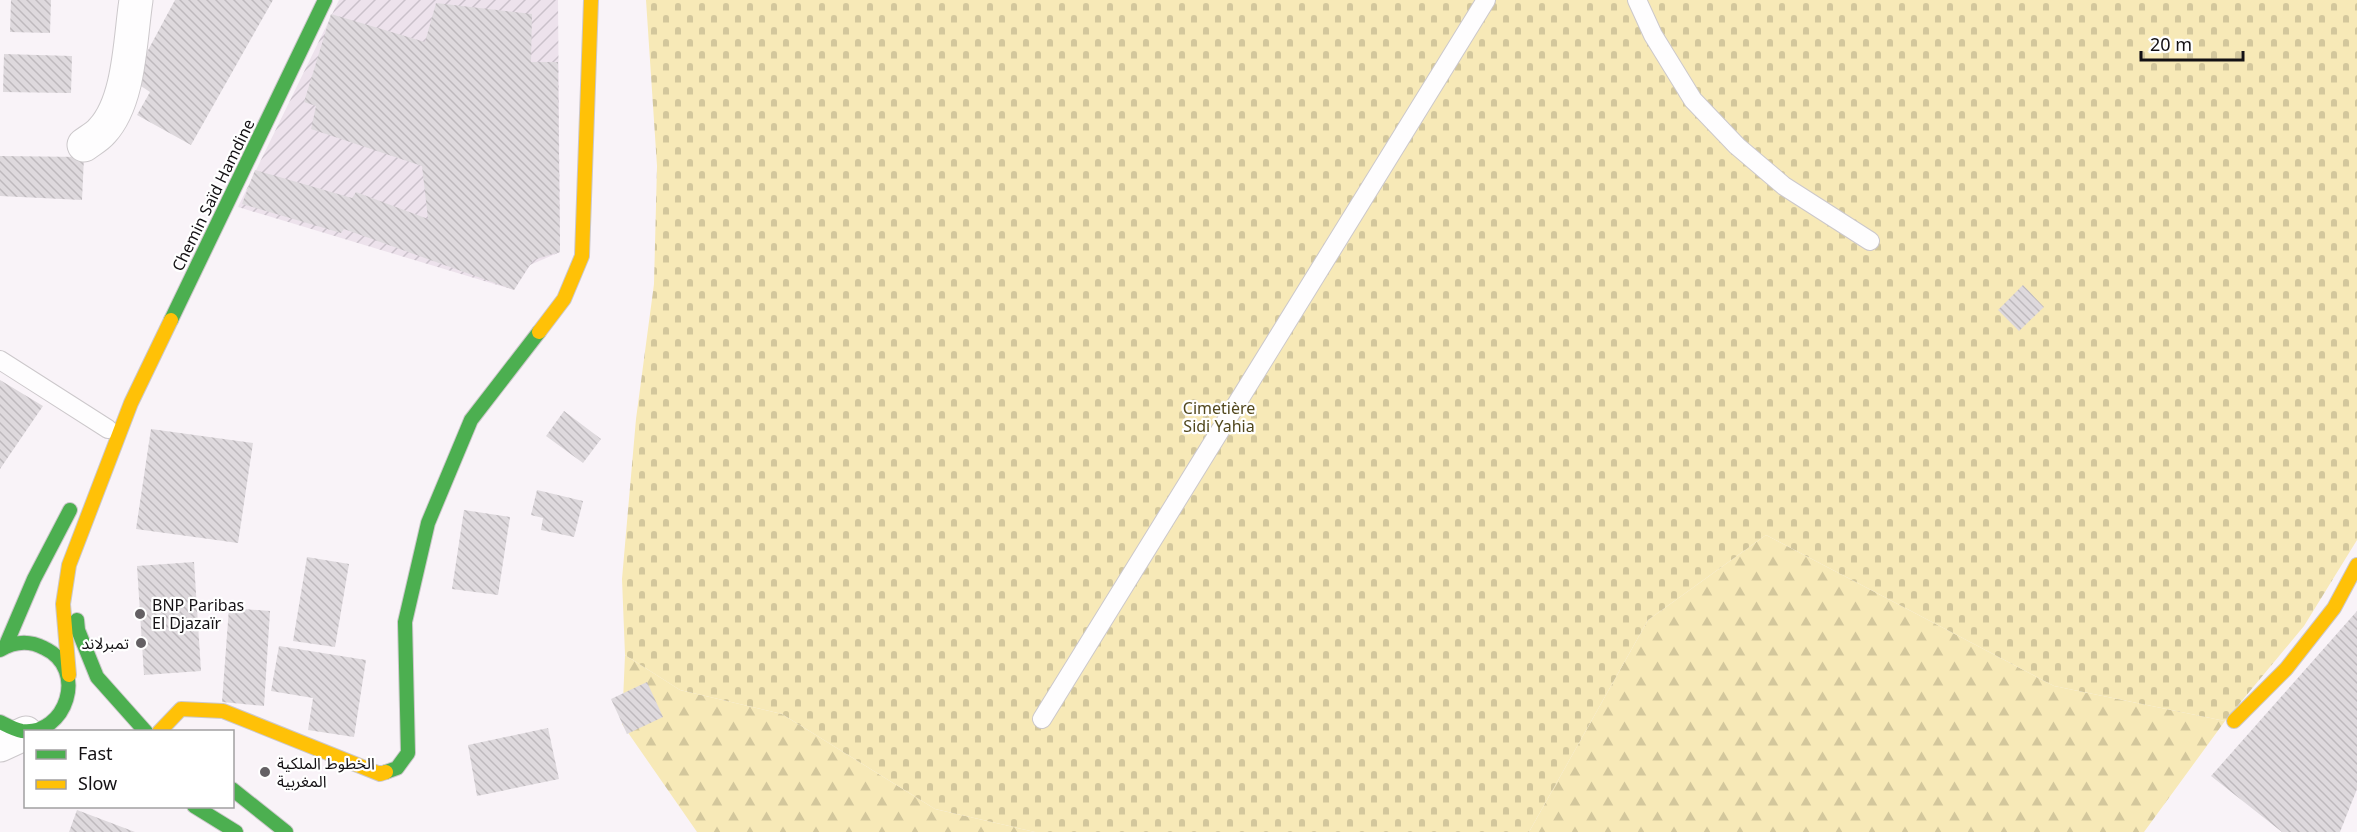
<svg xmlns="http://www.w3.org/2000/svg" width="2357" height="832" font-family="'Noto Sans','Noto Sans Arabic',sans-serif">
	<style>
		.industrial { fill: url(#industrial-furrows) }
		.forest { fill: url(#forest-firs) }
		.cemetery { fill: url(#cemetery-stones) }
		.building { fill: url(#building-back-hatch) }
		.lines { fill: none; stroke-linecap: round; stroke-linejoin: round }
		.lane-casing { stroke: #ccc8cb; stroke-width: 20 }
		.street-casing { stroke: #ccc8cb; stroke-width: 35 }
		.fast-casing { stroke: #ccc8cb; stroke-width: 16 }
		.slow-casing { stroke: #ccc8cb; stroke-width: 16 }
		.lane { stroke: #fefdfe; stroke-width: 18 }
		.street { stroke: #fefdfe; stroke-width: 33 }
		.fast { stroke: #4caf50; stroke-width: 14 }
		.slow { stroke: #ffc107; stroke-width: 14 }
		.poi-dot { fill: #646064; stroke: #fff; stroke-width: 2 }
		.labels { text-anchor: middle; stroke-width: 4.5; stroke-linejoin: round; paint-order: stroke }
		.street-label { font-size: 16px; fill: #141114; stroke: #fff }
		.park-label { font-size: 16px; fill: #52481d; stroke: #fff }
		.poi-label { font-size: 16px; fill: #141114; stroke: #fff; text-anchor: start }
	</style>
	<defs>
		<pattern id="industrial-furrows" width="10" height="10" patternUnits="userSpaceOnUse" patternTransform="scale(1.5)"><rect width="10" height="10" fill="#ede2ec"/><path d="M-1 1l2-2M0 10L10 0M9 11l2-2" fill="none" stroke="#cac1ca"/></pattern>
		<pattern id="forest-firs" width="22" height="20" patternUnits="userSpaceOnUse" patternTransform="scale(1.5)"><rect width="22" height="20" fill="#f7e9b7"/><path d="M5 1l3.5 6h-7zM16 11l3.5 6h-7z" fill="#d3c79c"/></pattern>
		<pattern id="cemetery-stones" width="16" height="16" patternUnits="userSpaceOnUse" patternTransform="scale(1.5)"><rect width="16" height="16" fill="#f7e9b7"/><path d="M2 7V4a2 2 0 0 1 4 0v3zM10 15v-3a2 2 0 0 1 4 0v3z" fill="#d3c79c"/></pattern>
		<pattern id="building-back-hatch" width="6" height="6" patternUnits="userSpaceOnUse" patternTransform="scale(1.5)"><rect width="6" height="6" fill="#ded9dd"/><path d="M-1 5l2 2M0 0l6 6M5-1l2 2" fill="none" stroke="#beb9bd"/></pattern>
	</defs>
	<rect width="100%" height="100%" fill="#f9f3f8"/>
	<path class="industrial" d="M 339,0 L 558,0 L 560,252 L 530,265 L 514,290 L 238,207 Z"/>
	<path class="forest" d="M 1766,535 L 2054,686 L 2225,721 L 2144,832 L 1529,832 L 1648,620 Z
		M 625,655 L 680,690 L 782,714 L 935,809 L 1035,832 L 697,832 L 622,724 Z"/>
	<path class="cemetery" d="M 646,0 L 2357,0 L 2357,540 L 2304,626 L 2225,721 L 2054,686 L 1766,535 L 1648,620 L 1529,832 L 1035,832 L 935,809 L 782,714 L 680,690 L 625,655 L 622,579 L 636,419 L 654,284 L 657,166 Z"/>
	<path class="building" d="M 11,0 L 51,0 L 50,33 L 10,32 Z
		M 175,0 L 273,0 L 191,145 L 137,115 L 150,92 L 132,80 Z
		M 436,3 L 532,14 L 531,62 L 558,62 L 560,252 L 533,260 L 514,290 L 344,229 L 341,233 L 242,204 L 255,170 L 352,198 L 356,192 L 428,219 L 422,166 L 311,129 L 316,106 L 304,102 L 331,14 L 425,42 Z
		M 4,54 L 72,56 L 71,93 L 3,92 Z
		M 0,156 L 84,157 L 82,200 L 0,196 Z
		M 2023,285 L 2044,307 L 2019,331 L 1998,310 Z
		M 0,380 L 43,406 L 0,469 Z
		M 564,411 L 601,439 L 583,463 L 546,436 Z
		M 151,429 L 253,443 L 238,543 L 136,529 Z
		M 537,490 L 583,501 L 574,537 L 541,530 L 543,518 L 531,515 Z
		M 464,510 L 510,517 L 498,595 L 452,589 Z
		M 307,557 L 349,564 L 335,647 L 293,641 Z
		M 194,562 L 201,671 L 144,675 L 137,566 Z
		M 229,608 L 270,611 L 264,706 L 222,702 Z
		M 2357,611 L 2357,789 L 2340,832 L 2282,832 L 2211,776 Z
		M 279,646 L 366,660 L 354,737 L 308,730 L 313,698 L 271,691 Z
		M 647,682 L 663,717 L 627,734 L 611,699 Z
		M 548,728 L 559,779 L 477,796 L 468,745 Z
		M 77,810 L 135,832 L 69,832 Z"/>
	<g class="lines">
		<defs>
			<path id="lane" d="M 1637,0 L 1653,35 L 1693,100 L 1737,146 L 1784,186 L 1870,241
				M 0,360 L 108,429
				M 1042,719 L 1486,0"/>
			<path id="street" d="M 84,145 C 89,141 97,137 102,131 C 130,101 130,39 136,0
				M 0,745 L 26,733"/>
			<path id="fast" d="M 171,320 L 325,0
				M 77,620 L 78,630 L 97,677 L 146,732
				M 5,647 L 34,579 L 70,510
				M 0,650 C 15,641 29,640 44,648 C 89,669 66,736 22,731 C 15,730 6,725 0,722
				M 386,772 L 397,768 L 408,753 L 405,622 L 428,523 L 471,420 L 539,332
				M 232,789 L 286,832
				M 194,806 L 236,832"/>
			<path id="slow" d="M 539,332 L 564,299 L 582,256 L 591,0
				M 69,675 L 63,604 L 69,565 L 131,403 L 171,320
				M 2234,721 L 2286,669 L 2334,608 L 2357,565
				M 159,732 L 181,709 L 223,711 L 380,774 L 386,772"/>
		</defs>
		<use href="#lane" class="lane-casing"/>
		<use href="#street" class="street-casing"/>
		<use href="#fast" class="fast-casing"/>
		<use href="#slow" class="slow-casing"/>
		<use href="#lane" class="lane"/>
		<use href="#street" class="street"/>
		<use href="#fast" class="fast"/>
		<use href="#slow" class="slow"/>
	</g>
	<g class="poi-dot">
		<circle cx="140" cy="614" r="6"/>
		<circle cx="141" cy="643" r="6"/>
		<circle cx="265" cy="772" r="6"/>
	</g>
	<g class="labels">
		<g class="street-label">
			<text transform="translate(213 195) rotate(-64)" y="6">Chemin Saïd Hamdine</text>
		</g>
		<g class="park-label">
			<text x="1219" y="414">Cimetière<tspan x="1219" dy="18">Sidi Yahia</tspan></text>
		</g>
		<g class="poi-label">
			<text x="152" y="611">BNP Paribas<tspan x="152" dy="18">El Djazaïr</tspan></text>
			<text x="129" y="649" text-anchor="end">تمبرلاند</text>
			<text x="277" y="769">الخطوط الملكية<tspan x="277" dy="18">المغربية</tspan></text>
		</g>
	</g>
	<rect x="24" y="730" width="210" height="78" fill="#ffffff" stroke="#a1a0a1" stroke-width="1.5"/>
	<rect x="36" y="750" width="30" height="9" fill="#4caf50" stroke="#a1a0a1" stroke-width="1.5"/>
	<text x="78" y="760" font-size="18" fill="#141114">Fast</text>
	<rect x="36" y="780" width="30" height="9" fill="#ffc107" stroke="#a1a0a1" stroke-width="1.5"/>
	<text x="78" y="790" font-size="18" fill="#141114">Slow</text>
	<path d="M2141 51v9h102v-9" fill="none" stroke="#141114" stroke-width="3"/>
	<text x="2150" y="51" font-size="18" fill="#141114" stroke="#ffffff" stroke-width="4.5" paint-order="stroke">20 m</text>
</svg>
